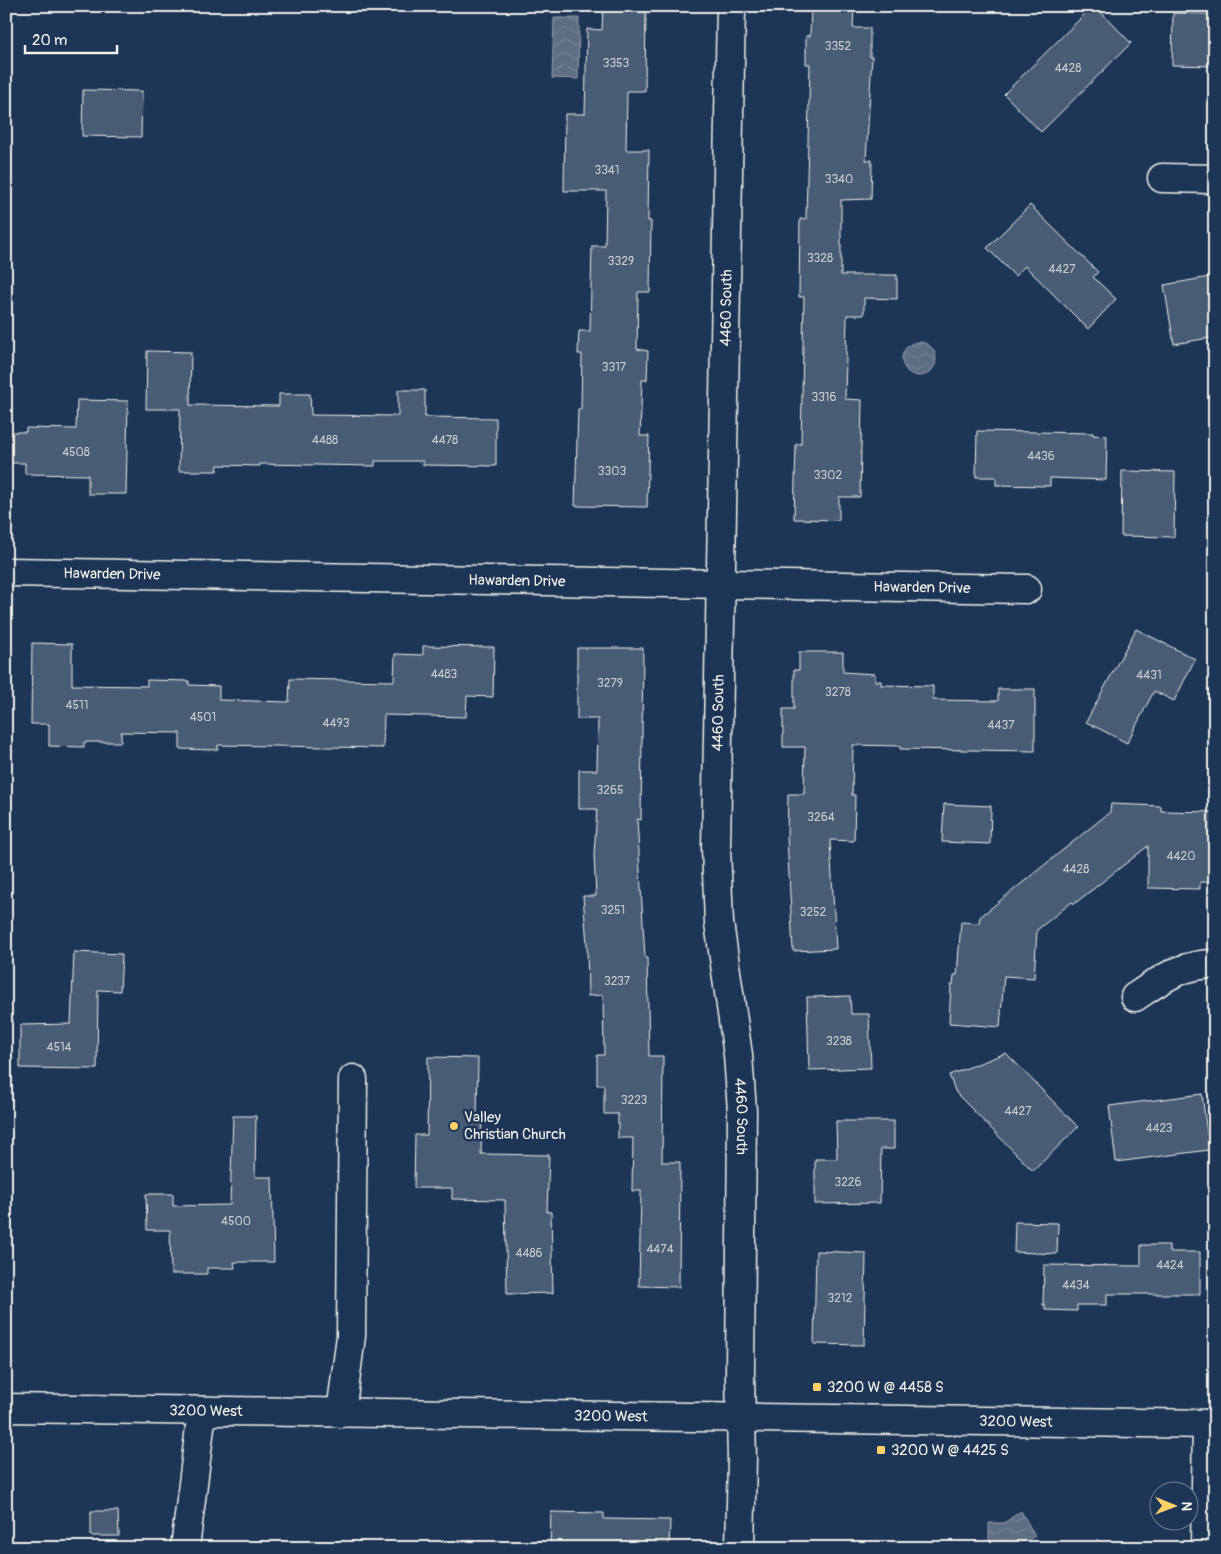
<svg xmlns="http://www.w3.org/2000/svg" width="1221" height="1554" font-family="Pangolin,sans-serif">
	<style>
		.water { fill: url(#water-waves); stroke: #9aa2ab }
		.building { fill: #485b74; stroke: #f4f1e8 }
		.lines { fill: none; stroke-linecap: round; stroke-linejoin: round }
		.minor-casing { stroke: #f4f1e8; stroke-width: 31 }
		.minor { stroke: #1d3557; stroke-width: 28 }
		.poi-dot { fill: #ffd166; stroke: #1d3557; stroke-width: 2 }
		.labels { text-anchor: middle; stroke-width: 5; stroke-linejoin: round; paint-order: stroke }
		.number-label { font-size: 12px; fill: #c9cccb }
		.street-label { font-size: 15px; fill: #f4f1e8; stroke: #1d3557 }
		.poi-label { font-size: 15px; fill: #f4f1e8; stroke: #1d3557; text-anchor: start }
	</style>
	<defs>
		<pattern id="water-waves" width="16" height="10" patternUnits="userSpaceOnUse" patternTransform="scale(1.25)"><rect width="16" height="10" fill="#5e6d82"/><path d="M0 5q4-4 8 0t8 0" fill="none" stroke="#768294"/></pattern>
	</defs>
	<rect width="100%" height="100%" fill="#1d3557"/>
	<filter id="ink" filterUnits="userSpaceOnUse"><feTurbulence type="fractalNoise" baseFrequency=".02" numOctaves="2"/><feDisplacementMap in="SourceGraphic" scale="10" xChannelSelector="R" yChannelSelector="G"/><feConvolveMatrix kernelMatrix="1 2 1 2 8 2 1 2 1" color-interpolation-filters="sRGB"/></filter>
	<g filter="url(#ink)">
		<path class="water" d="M 554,18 L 579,18 L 578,79 L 552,78 Z
			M902 359a17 17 0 1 1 34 0a17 17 0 1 1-34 0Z
			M 1021,1511 L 1035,1536 L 1014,1548 L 989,1548 L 989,1523 L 1004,1523 Z"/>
		<path class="building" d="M 603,6 L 646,6 L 645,91 L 627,91 L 626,150 L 649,150 L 648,221 L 651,221 L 650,292 L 638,292 L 637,349 L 648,351 L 647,380 L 642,380 L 640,436 L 649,436 L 647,507 L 575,506 L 578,409 L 581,409 L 582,354 L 578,354 L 579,331 L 590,331 L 592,246 L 605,246 L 606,191 L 564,191 L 565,114 L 585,114 L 587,29 L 602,30 Z
			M 811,6 L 854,6 L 853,28 L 870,28 L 870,57 L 872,57 L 866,160 L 872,160 L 871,199 L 841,200 L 841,275 L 897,275 L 897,299 L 864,298 L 864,315 L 847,315 L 845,399 L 862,400 L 860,497 L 839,497 L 839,520 L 794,519 L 796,444 L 801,444 L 804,297 L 799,297 L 800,219 L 806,219 L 810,64 L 806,64 L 806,36 L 810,36 Z
			M 1093,6 L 1095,6 L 1131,43 L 1041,132 L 1004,94 Z
			M 1173,13 L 1215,14 L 1215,66 L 1172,65 Z
			M 83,90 L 142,91 L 141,137 L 82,136 Z
			M 1030,205 L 1098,272 L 1093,277 L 1116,299 L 1088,329 L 1025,266 L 1015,276 L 987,248 Z
			M 1215,276 L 1215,337 L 1174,344 L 1164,285 Z
			M 147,351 L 191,352 L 190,405 L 279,406 L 279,394 L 310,394 L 311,415 L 398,416 L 398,390 L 425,390 L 425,417 L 496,418 L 496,466 L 423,465 L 423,461 L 375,461 L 375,466 L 260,464 L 260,466 L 218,465 L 217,471 L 179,471 L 180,409 L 146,409 Z
			M 77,400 L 128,401 L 126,494 L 88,494 L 88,475 L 25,474 L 25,463 L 6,463 L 6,432 L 26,432 L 26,428 L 76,429 Z
			M 977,431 L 1093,433 L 1093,435 L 1107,436 L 1106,480 L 1050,478 L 1050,486 L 996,485 L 996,477 L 976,477 Z
			M 1122,471 L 1175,472 L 1174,537 L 1121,536 Z
			M 1136,629 L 1195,659 L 1174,701 L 1154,691 L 1127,743 L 1086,722 Z
			M 32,643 L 72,644 L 72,685 L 147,686 L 147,680 L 189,681 L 189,685 L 219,686 L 219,700 L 289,702 L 290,679 L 394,681 L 395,654 L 423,655 L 423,646 L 494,647 L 493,697 L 467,696 L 466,717 L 384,715 L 383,748 L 218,745 L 218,750 L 180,749 L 180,733 L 121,732 L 121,742 L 84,742 L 84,747 L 49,746 L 49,724 L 31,724 Z
			M 577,648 L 643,648 L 641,820 L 637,819 L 645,958 L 647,958 L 649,1056 L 663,1056 L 662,1162 L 680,1162 L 679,1287 L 639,1286 L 641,1191 L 632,1191 L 633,1138 L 618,1138 L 618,1114 L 604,1114 L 604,1085 L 597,1085 L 597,1055 L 604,1055 L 603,995 L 588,996 L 587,944 L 583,896 L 596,896 L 594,855 L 597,809 L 579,809 L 579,770 L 597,770 L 598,719 L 577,719 Z
			M 799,652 L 843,652 L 843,672 L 875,674 L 875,681 L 881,681 L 881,685 L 933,686 L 933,700 L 998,701 L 998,689 L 1035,689 L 1035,751 L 900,749 L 900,746 L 853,745 L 852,795 L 855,795 L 854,841 L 830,840 L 836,949 L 793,951 L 787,837 L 788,794 L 804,794 L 805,747 L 783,747 L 783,709 L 794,709 L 794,670 L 799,670 Z
			M 944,804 L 991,806 L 990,844 L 942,842 Z
			M 1111,804 L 1161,806 L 1161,811 L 1215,812 L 1215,882 L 1200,882 L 1200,889 L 1148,888 L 1148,846 L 1074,904 L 1072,902 L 1037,930 L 1034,978 L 1004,976 L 1000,1027 L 949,1023 L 951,985 L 953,985 L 954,975 L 957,975 L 961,922 L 979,923 L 980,917 L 1110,812 Z
			M 74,952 L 122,954 L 120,991 L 98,990 L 97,1069 L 20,1068 L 20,1025 L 71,1024 Z
			M 850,996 L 851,1014 L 869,1014 L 871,1068 L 809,1070 L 807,997 Z
			M 1006,1053 L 1078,1127 L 1033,1171 L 956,1093 L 949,1075 Z
			M 428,1057 L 478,1058 L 477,1117 L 482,1117 L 481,1154 L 549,1155 L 547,1212 L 551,1212 L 553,1293 L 507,1294 L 505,1200 L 452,1199 L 452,1188 L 414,1188 L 415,1135 L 427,1135 Z
			M 1202,1094 L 1209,1150 L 1116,1162 L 1109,1106 Z
			M 233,1116 L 256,1116 L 255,1177 L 272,1177 L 274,1262 L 234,1262 L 235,1268 L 207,1268 L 207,1274 L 171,1274 L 170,1230 L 147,1230 L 146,1194 L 173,1194 L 173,1206 L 230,1205 Z
			M 836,1121 L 894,1121 L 894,1149 L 881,1149 L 880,1203 L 815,1204 L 815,1159 L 837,1159 Z
			M 1015,1222 L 1058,1223 L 1057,1254 L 1014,1252 Z
			M 1141,1245 L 1169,1245 L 1169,1252 L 1200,1252 L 1200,1294 L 1107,1294 L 1107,1305 L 1077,1305 L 1077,1311 L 1045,1310 L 1045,1305 L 1043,1305 L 1044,1265 L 1141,1266 Z
			M 816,1251 L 866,1253 L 864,1345 L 814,1344 Z
			M 91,1511 L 118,1511 L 119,1536 L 91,1536 Z
			M 551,1512 L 604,1513 L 604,1519 L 670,1520 L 669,1548 L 550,1548 Z"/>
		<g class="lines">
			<defs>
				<g id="minor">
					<path id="s1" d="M 731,6 L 716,848 L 719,923 L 738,1055 L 742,1111 L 740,1377 L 742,1459 L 740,1548"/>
					<path d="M 1162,178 L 1215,179"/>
					<path id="s2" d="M 6,572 L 1027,589"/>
					<path d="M 1135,997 C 1162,979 1181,964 1215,964"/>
					<path id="s3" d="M 6,1408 L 1215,1424"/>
					<path d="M 341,1413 L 351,1336 L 353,1079"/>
					<path d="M 185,1548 L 202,1411"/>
					<path d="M 1205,1548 L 1207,1424"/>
				</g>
			</defs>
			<use href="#minor" class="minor-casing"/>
			<use href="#minor" class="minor"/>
		</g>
	</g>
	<g class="poi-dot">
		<circle cx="454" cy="1126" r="5"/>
		<rect x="812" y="1382" width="10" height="10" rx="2.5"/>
		<rect x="876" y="1445" width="10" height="10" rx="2.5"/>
	</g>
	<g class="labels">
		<g class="number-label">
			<text x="838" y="50">3352</text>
			<text x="616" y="67">3353</text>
			<text x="1068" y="72">4428</text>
			<text x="607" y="174">3341</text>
			<text x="839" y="183">3340</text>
			<text x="820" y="262">3328</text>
			<text x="621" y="265">3329</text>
			<text x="1062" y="273">4427</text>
			<text x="614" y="371">3317</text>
			<text x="824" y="401">3316</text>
			<text x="325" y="444">4488</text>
			<text x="445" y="444">4478</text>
			<text x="76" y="456">4508</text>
			<text x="1041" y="460">4436</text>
			<text x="612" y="475">3303</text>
			<text x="828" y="479">3302</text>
			<text x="444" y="678">4483</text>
			<text x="1149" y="679">4431</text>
			<text x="610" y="687">3279</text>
			<text x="838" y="696">3278</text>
			<text x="77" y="709">4511</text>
			<text x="203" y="721">4501</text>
			<text x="336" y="727">4493</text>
			<text x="1001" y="729">4437</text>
			<text x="610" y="794">3265</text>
			<text x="821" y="821">3264</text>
			<text x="1181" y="860">4420</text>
			<text x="1076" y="873">4428</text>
			<text x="613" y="914">3251</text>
			<text x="813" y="916">3252</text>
			<text x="617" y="985">3237</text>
			<text x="839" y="1045">3238</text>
			<text x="59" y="1051">4514</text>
			<text x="634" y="1104">3223</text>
			<text x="1018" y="1115">4427</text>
			<text x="1159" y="1132">4423</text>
			<text x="848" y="1186">3226</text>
			<text x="236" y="1225">4500</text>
			<text x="660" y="1253">4474</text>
			<text x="529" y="1257">4486</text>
			<text x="1170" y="1269">4424</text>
			<text x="1076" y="1289">4434</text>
			<text x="840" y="1302">3212</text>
		</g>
		<g class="street-label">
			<text transform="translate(726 308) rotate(-89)" y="5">4460 South</text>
			<text dy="5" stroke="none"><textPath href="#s2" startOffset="106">Hawarden Drive</textPath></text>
			<text dy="5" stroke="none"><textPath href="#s2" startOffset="511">Hawarden Drive</textPath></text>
			<text dy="5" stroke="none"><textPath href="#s2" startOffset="916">Hawarden Drive</textPath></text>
			<text transform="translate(718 713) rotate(-89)" y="5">4460 South</text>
			<text dy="5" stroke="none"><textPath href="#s1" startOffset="1112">4460 South</textPath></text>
			<text dy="5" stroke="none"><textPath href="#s3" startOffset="200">3200 West</textPath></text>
			<text dy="5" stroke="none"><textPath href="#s3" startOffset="605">3200 West</textPath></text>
			<text dy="5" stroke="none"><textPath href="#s3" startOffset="1010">3200 West</textPath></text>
		</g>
		<g class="poi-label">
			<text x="464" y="1122">Valley<tspan x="464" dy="17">Christian Church</tspan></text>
			<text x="827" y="1392">3200 W @ 4458 S</text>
			<text x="891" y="1455">3200 W @ 4425 S</text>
		</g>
	</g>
	<rect width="1221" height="1554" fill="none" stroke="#1d3557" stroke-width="25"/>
	<rect x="12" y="12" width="1196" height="1529" fill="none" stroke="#f4f1e8" stroke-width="2" filter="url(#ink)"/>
	<g transform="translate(1174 1506) rotate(91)"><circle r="24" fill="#1d3557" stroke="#738091"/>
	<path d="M0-4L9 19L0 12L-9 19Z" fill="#ffd166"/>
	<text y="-8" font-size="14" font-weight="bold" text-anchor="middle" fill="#f4f1e8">N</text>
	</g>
	<path d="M25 45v8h92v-8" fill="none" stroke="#f4f1e8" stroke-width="2.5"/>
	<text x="32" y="45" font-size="15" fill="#f4f1e8" stroke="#1d3557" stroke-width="4" paint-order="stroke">20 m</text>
</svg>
